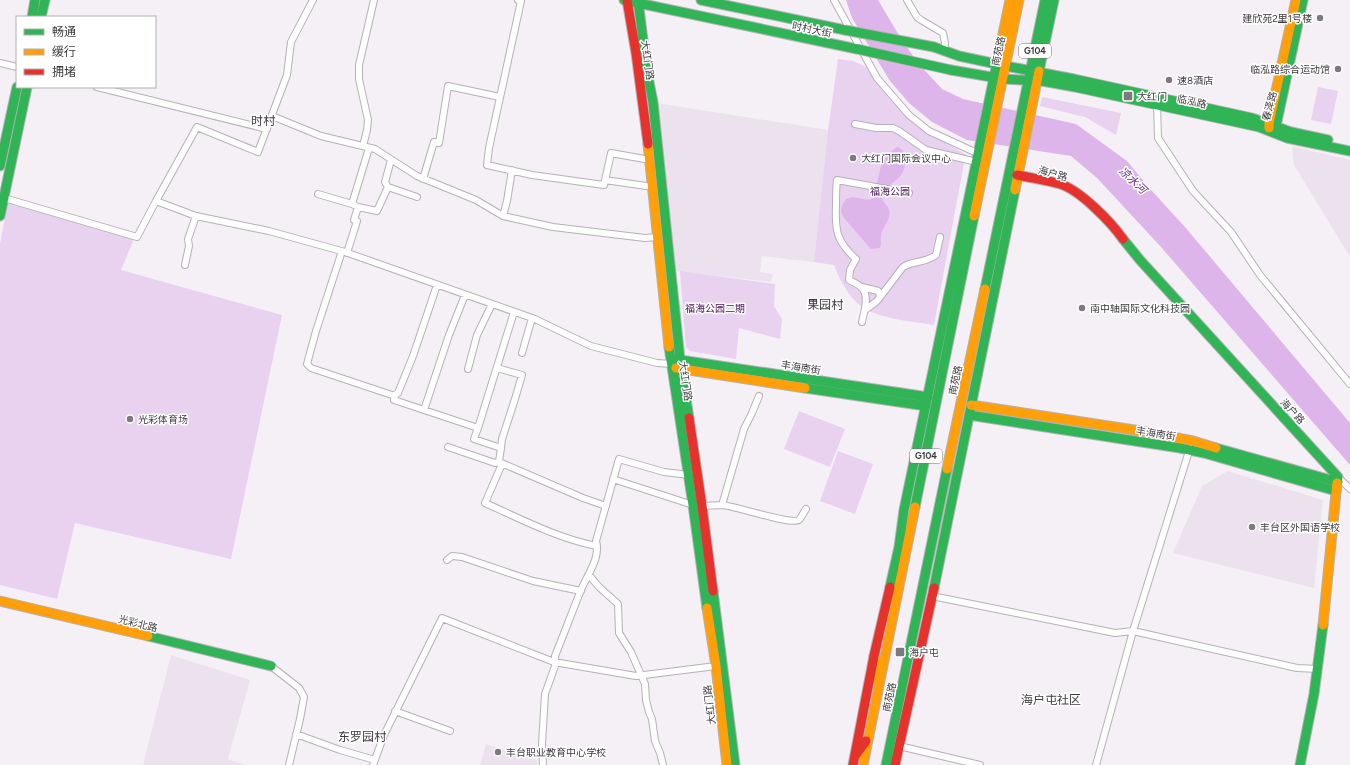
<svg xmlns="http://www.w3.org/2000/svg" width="1350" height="765" font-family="Figtree,'Noto Sans SC',sans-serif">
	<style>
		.built { fill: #ebe2ed }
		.green { fill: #e9d1f0 }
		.water { fill: #deb5ea }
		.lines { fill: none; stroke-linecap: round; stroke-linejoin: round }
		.street-casing { stroke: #b5b1b6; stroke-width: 8 }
		.fast-casing { stroke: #b5b1b6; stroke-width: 11 }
		.slow-casing { stroke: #b5b1b6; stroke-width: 11 }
		.jam-casing { stroke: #b5b1b6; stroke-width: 11 }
		.street { stroke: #fefdfe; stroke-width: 6 }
		.fast { stroke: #30b455; stroke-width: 9 }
		.slow { stroke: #ff9f0a; stroke-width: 9 }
		.jam { stroke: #e5322d; stroke-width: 9 }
		.fast-bridge-casing { stroke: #b5b1b6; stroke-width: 11; stroke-linecap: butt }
		.fast-bridge { stroke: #30b455; stroke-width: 9 }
		.poi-dot { fill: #7d7a7e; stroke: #fff; stroke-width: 1.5 }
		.labels { text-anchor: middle; stroke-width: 3; stroke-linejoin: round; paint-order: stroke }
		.shield { fill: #fff; stroke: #777578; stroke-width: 1 }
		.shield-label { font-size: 9px; font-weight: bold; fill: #3d3a3e }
		.poi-label { font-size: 10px; fill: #3d3a3e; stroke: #fff; text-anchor: start }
		.street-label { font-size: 10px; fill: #3d3a3e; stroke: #fff }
		.park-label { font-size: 10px; fill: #441051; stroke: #fff }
		.water-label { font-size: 11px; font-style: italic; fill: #6a277c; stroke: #fff }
		.quarter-label { font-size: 12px; fill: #3d3a3e; stroke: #fff }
	</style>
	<rect width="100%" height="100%" fill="#f5f0f6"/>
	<path class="built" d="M 657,103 L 828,130 L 814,262 L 762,256 L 760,272 L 773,274 L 771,282 L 676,271 Z
		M 1292,146 L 1350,160 L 1350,257 L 1294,165 Z
		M 1228,471 L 1323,500 L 1314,588 L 1173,553 L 1202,486 Z
		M 171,655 L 250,680 L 228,759 L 246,765 L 143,765 Z
		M 486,744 L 537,760 L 537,765 L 480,765 Z"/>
	<path class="green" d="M 838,59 L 853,61 L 866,67 L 904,115 L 933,136 L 967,155 L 964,163 L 934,325 C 910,321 874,319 856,302 C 846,292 839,278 834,265 L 814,262 L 828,130 Z
		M 1318,87 L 1338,91 L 1331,124 L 1311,120 Z
		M 1042,97 L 1121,113 L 1116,135 L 1085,117 L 1040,106 Z
		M 8,202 L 134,239 L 121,270 L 282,315 L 231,559 L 75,523 L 57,599 L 0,585 L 0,244 Z
		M 680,271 L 775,284 L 774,306 L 782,319 L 780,339 L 739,328 L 736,359 L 690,351 L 686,347 Z
		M 799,411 L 845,429 L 830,467 L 784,449 Z
		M 838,451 L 873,464 L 855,514 L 820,501 Z"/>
	<path class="water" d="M 846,0 L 878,0 L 897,32 L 917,62 L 942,89 L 963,99 L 1076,124 L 1127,161 L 1152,191 L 1185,227 L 1350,423 L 1350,465 L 1161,247 L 1097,178 L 1071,156 L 967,140 L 932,122 L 909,103 L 890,81 L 852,18 Z
		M 897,147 C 903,149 905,152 905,158 C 908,182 883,183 882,196 C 881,201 888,205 889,210 C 892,220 882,226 881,236 C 880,240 882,243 880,248 L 871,249 L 844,218 L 841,212 L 842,205 L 846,199 L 852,197 L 870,200 L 874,195 L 881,166 L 888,154 Z"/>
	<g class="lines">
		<defs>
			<path id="street" d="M 518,0 L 521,1 L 489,148 L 487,165 L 532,175 L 604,185 L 611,153 L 650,160
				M 834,0 L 877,78 L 909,115 L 929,131 L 979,154
				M 907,0 L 917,17 L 921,20 L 943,33 L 945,43 L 944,50
				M 0,63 L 17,67
				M 97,87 L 267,129
				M 1157,104 L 1158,138 L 1193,191 L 1231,232 L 1260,275 L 1350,384
				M 272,116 L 321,136 L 375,149 L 417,176 L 476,200 L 503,216 L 553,227 L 645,238 L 658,237
				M 855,124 L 876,128 L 893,128 L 899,131 L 926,150 L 977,162
				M 363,146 L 367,130 L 368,120 L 359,79 L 359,65 L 374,0
				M 423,179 L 434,142 L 439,143 L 448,86 L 500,97
				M 605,180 L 653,187
				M 388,187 L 417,197
				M 318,194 L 352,204
				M 4,198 L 137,237 L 156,201 L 196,216 L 269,231 L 345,252 L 535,319 L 591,346 L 657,363 L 672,364
				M 156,201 L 197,127 L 258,152 L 287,75 L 291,42 L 313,0
				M 358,207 L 352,204 L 369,148
				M 503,216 L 507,201 L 512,170
				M 342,251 L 316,331 L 307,364 L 311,368 L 395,396 L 394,400 L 478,428 L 514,312
				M 347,253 L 357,221 L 354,220 L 358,207 L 377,211 L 388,187 L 385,182 L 391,160
				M 185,265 L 189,246 L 188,239 L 196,216
				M 862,287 L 878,291 L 880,295
				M 865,310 L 877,301 L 903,267 C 914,260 923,264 936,255 L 940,237
				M 862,322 C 864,312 870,295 861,287 C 858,284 853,282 849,280 L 850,270 L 856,259 C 836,241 835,230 836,205 C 836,196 836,188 837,180 L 909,193
				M 522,353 L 532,318
				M 497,368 L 522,375 L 515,399 L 502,439 L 501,448
				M 468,369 L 477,335 L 492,304
				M 394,395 L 398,393 L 413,356 L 437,285
				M 424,410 L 449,335 L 465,295
				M 478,428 L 474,439 L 501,448 L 499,462 L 583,498 L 606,506
				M 448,447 L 495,463 L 499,462
				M 502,464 L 485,503 C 521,519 559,539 597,546
				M 1338,477 L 1350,489
				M 613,479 L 693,505
				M 722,505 C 736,506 790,525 799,520 C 801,518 804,512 806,509
				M 702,506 L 722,505 L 744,429 L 752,413 L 759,396
				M 447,560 L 452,556 L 462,557 L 533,581 L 581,591
				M 589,575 L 599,587 L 618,604 L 619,633 L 631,652 L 645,684 L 646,700 L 649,712 L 652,719 L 655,741 L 660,753 L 663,765
				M 932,596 L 1115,633 L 1133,631 L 1297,668 L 1318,669
				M 271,666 L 299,688 L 304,697 L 300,719 L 289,765
				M 395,711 L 450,731
				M 296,734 L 340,750 L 375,760
				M 899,746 L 980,765
				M 373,765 L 384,735 L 442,618 L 554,662 L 636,676 L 716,666
				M 543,765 L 542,744 L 545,694 L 555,666 L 555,656 C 564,634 572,612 581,590 C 587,575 601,558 596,541 L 619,459 L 664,472 L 689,475
				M 1096,765 L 1133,631 L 1190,448"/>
			<path id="fast" d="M 624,0 L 857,49
				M 638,0 L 647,72 L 653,102 L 681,369 L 689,418
				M 701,0 L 845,30
				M 32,17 L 35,0
				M 41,17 L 45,0
				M 934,47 L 959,56 L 1006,66
				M 1006,66 L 1074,79 L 1252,118 L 1291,132 L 1328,140
				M 951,70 L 1003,79
				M 1039,71 L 1054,0
				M 1003,79 L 1042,81 L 1075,87 L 1259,127 L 1287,138 L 1350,151
				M 1273,129 L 1276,126 L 1303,0
				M 0,166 L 17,87
				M 0,216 L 27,87
				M 1123,239 L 1140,260 L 1338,477 L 1337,483
				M 985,289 L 1045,0
				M 669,347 L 693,505 L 707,608
				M 674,359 L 928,397
				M 805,388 L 926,406
				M 969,415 L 1180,448 L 1204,453 L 1336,491
				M 1216,448 L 1338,482
				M 915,507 L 974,216
				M 890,587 L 899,547 L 904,510 L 998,58
				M 934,588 L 1015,190
				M 713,591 L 735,765
				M 148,636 L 271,666
				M 886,765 L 947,469
				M 1300,765 L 1314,694 L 1323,625"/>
			<path id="slow" d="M 998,58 L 1010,0
				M 1269,128 L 1269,123 L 1296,0
				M 648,144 L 669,347
				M 1015,190 L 1039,71
				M 974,216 L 1019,0
				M 676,368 L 805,388
				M 971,405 L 1141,431 L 1193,441 L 1216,448
				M 947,469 L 985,289
				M 0,601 L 148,636
				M 707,608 L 716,666 L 727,765
				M 1323,625 L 1337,483
				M 874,656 L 877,680
				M 863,765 L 915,507"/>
			<path id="jam" d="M 627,0 L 636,53 L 648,144
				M 1017,175 C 1031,178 1046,180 1060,184 C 1080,190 1111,222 1123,239
				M 689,418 L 702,506 L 713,591
				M 855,756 L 866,741
				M 853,765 L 874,656 L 890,587
				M 895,765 L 934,588"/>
		</defs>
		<use href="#street" class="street-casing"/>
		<use href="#fast" class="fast-casing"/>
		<use href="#slow" class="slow-casing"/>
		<use href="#jam" class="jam-casing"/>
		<use href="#street" class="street"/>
		<use href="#fast" class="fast"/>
		<use href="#slow" class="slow"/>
		<use href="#jam" class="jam"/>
		<defs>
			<path id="fast-bridge" d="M 845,30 L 934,47
				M 857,49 L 951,70"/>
		</defs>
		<use href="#fast-bridge" class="fast-bridge-casing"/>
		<use href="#fast-bridge" class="fast-bridge"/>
	</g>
	<g class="poi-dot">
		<circle cx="1320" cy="18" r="4"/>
		<circle cx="1338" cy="69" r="4"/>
		<circle cx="1169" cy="80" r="4"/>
		<rect x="1123" y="91" width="10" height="10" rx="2"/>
		<circle cx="853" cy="158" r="4"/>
		<circle cx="1082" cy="308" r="4"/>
		<circle cx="130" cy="419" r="4"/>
		<circle cx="1252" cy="527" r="4"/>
		<rect x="895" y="647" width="10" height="10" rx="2"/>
		<circle cx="498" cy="752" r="4"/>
	</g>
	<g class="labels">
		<g class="shield">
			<rect x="1019" y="44" width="32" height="14" rx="3"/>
			<rect x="910" y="449" width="32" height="14" rx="3"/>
		</g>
		<g class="shield-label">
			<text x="1035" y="54">G104</text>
			<text x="926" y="459">G104</text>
		</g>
		<g class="poi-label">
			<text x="1312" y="22" text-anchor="end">建欣苑2里1号楼</text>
			<text x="1330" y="73" text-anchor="end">临泓路综合运动馆</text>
			<text x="1177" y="84">速8酒店</text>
			<text x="1137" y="100">大红门</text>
			<text x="861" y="162">大红门国际会议中心</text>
			<text x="1090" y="312">南中轴国际文化科技园</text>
			<text x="138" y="423">光彩体育场</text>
			<text x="1260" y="531">丰台区外国语学校</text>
			<text x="909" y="656">海户屯</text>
			<text x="506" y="756">丰台职业教育中心学校</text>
		</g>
		<g class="street-label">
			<text transform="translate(812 29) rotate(12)" y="4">时村大街</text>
			<text transform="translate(998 51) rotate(-78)" y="4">南苑路</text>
			<text transform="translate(648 60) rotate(82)" y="4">大红门路</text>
			<text transform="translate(1192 101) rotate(12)" y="4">临泓路</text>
			<text transform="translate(1269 106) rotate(-75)" y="4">春泽路</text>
			<text transform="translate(1053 173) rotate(16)" y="4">海户路</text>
			<text transform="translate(801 367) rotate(9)" y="4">丰海南街</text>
			<text transform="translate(955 380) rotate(-78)" y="4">南苑路</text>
			<text transform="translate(686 381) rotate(81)" y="4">大红门路</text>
			<text transform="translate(1293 411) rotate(47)" y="4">海户路</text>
			<text transform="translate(1156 433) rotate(9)" y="4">丰海南街</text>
			<text transform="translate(138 623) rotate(14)" y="4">光彩北路</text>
			<text transform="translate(889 697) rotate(-78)" y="4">南苑路</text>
			<text transform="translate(709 705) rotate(-97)" y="4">大红门路</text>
		</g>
		<g class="park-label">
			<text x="890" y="195">福海公园</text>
			<text x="715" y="312">福海公园二期</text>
		</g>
		<g class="water-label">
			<text transform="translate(1133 180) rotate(43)" y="4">凉水河</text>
		</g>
		<g class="quarter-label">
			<text x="263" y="125">时村</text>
			<text x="825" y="309">果园村</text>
			<text x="1051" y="704">海户屯社区</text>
			<text x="362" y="741">东罗园村</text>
		</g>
	</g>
	<rect x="16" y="16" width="140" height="72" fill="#ffffff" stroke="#b1b0b2"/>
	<rect x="24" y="29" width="20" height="6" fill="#30b455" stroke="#b1b0b2"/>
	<text x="52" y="36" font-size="12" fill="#3d3a3e">畅通</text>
	<rect x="24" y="49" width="20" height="6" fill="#ff9f0a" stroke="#b1b0b2"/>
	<text x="52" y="56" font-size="12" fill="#3d3a3e">缓行</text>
	<rect x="24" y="69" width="20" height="6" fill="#e5322d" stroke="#b1b0b2"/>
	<text x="52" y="76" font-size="12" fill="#3d3a3e">拥堵</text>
</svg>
